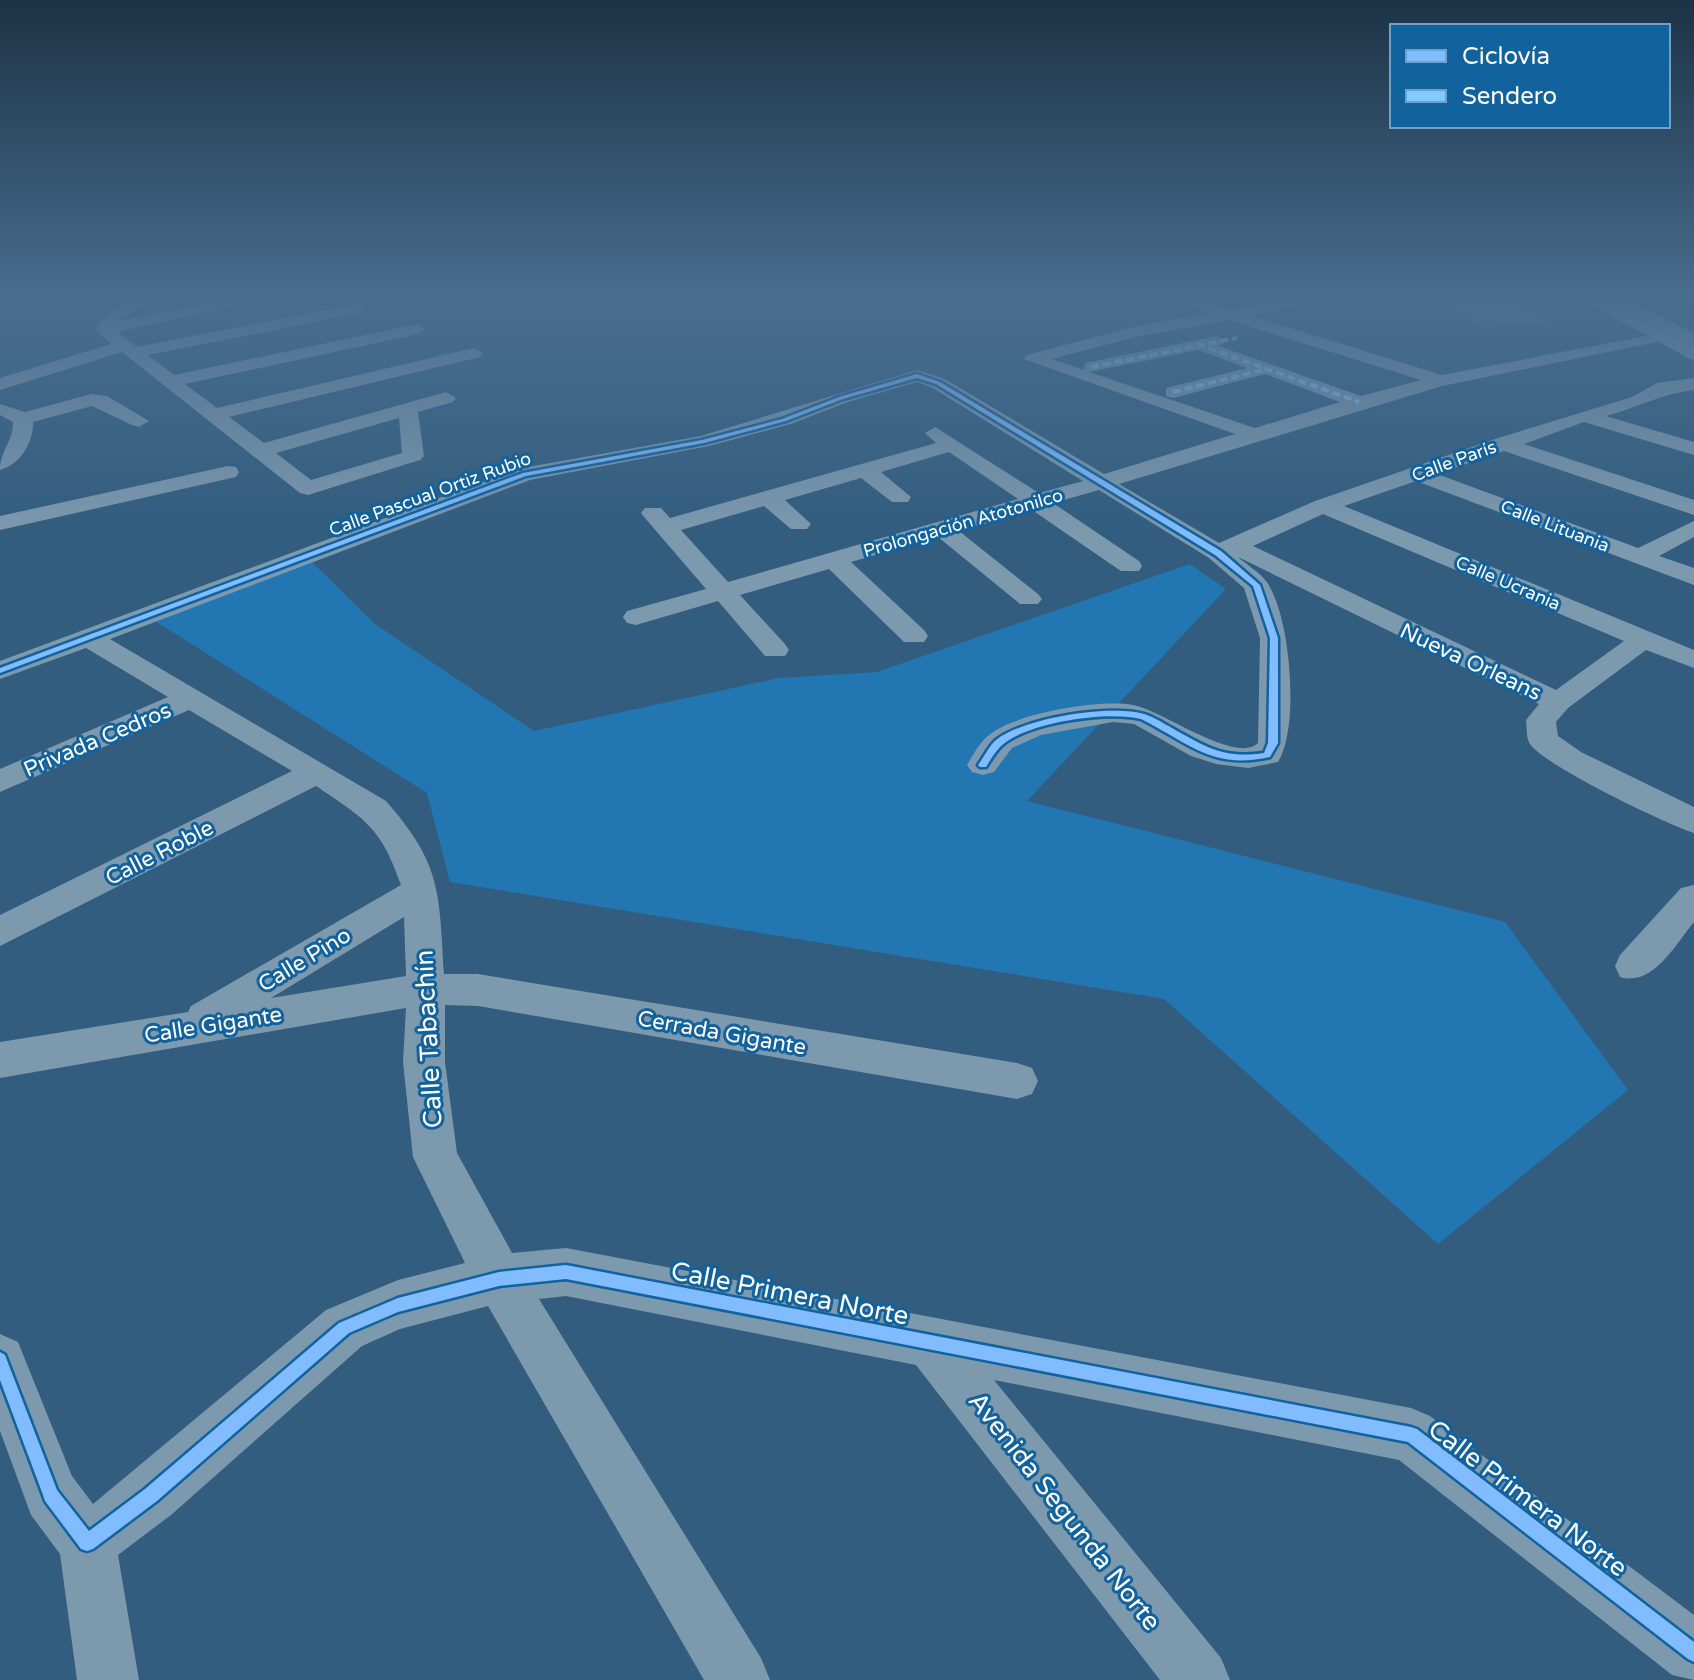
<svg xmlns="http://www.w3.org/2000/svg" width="1694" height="1680" font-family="'Varela Round',sans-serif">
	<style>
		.green { fill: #2277b3 }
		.building { fill: #50728c }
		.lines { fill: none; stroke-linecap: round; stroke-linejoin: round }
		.minor { fill: #7d99ae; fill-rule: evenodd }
		.secondary { fill: #849eb4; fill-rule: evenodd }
		.primary { fill: #7b98ad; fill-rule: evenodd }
		.quiet { stroke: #80caff; stroke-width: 4; stroke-dasharray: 8 4; stroke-linecap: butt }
		.cycleway-casing { stroke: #12629e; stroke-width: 5 }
		.cycleway { fill: #80bcff; fill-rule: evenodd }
		.labels { text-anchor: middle; stroke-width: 6; stroke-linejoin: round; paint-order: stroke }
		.far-street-label { font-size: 18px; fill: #fff; stroke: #12629e }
		.street-label { font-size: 22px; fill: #fff; stroke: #12629e }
		.near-street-label { font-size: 26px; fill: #fff; stroke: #12629e }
	</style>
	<rect width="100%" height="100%" fill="#325d7e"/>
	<path class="green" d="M 308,558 L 375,624 L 534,731 L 779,678 L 877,672 L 1190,564 L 1226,589 L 1027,801 L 1505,922 L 1628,1090 L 1438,1244 L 1164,999 L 450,882 L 427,793 L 141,612 Z"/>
	<path class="building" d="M 1428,297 L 1506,297 L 1555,321 L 1483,327 Z"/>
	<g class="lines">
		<path class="minor" d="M 0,297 L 17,297 L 0,306 Z
			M 137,297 L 157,297 L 118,321 L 243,297 L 278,297 L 117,332 L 137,347 L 360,303 L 368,308 L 360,313 L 148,355 L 174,375 L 418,324 L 426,329 L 418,334 L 185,384 L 217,408 L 474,348 L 483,353 L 480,357 L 229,417 L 264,443 L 446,392 L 456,398 L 453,402 L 418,412 L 424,456 L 420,460 L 308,495 L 300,493 L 122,352 L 0,390 L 0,378 L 111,344 L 95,329 L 107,314 ZM 399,418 L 402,453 L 311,480 L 276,453 Z
			M 1166,297 L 1192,297 L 1231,310 L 1300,297 L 1337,297 L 1251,316 L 1442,375 L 1667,332 L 1670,336 L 1661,341 L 1442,386 L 1119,484 L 1219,543 L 1315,501 L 1495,439 L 1632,397 L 1657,383 L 1694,378 L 1694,390 C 1663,393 1636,408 1606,416 L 1694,442 L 1694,455 L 1584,422 L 1524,444 L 1694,500 L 1694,515 L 1504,451 L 1437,474 L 1638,548 L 1694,521 L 1694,537 L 1659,556 L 1694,568 L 1694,585 L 1416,481 L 1344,506 L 1694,650 L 1694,668 L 1646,650 L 1568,708 L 1556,722 L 1558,736 L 1581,752 L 1694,807 L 1694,833 C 1666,824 1545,766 1530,744 C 1526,738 1527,728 1526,720 L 1539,704 L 1238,557 C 1247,565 1259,572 1266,581 C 1291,615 1300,728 1278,762 L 1248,768 L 1216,764 L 1191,756 L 1134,724 L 1113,722 L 1041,735 L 1012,748 L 994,772 L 983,775 L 972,772 L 967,765 C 973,755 980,742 989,735 C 1017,713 1098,699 1133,705 C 1162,710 1236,765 1258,743 L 1260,638 L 1244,588 L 1209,558 L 1099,490 L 1053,503 L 1139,561 L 1142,566 L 1139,571 L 1121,571 L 1032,510 L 959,531 L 1038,594 L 1042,599 L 1038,604 L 1020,604 L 938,537 L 851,562 L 924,630 L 928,636 L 924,642 L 904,642 L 829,569 L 740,595 L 785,644 L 789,650 L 785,656 L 765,656 L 718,601 L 636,625 L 627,623 L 623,617 L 627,611 L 706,589 L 645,518 L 641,513 L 645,508 L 661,508 L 670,518 L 936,443 L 925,433 L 935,427 L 1039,493 L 1083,481 L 931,387 L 917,382 L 848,402 L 791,424 L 709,446 L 530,480 L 110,639 L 386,801 C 442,865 439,892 444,974 L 478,974 L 1017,1063 L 1032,1068 L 1038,1081 L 1032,1094 L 1017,1099 L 478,1006 L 445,1005 L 445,1062 L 457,1153 L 512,1253 L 566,1248 L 1411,1408 L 1430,1416 L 1694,1615 L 1694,1680 L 1672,1675 L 1399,1460 L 994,1380 L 1221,1658 L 1230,1680 L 1160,1680 L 916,1365 L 566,1296 L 539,1299 L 761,1658 L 770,1680 L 704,1680 L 488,1306 L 400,1329 L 362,1346 L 171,1515 L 118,1555 L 139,1680 L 77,1680 L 60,1554 L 31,1515 L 0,1431 L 0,1334 L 18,1342 L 72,1476 L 93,1504 L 326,1310 L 398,1280 L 465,1263 L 413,1157 L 403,1062 L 406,1008 L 0,1078 L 0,1042 L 188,1012 L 191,1006 L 401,885 C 381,827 365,819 316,786 L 0,946 L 0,915 L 292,771 L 189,710 L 0,792 L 0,769 L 168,697 L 86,648 L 0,679 L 0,661 L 517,469 L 701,436 L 917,370 L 945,379 L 1104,474 L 1235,434 L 1024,359 L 1027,355 L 1137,326 L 1209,313 ZM 1229,320 L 1421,380 L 1361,396 L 1219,346 L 1226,341 L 1217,336 L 1085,363 L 1084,370 L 1052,359 L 1139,336 ZM 1198,350 L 1247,368 L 1166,388 L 1166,396 L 1173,398 L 1265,374 L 1340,402 L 1255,428 L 1089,372 ZM 949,452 L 1018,499 L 728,582 L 681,530 L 764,506 L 791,529 L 807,529 L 811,524 L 785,500 L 861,478 L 892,502 L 908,502 L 911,497 L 881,472 ZM 1323,514 L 1624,641 L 1556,690 L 1253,546 ZM 404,917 L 406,976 L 271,998 Z
			M 91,394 L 107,396 L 149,421 L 139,427 L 132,425 L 92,406 L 33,422 C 34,442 20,465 0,470 C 0,451 13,442 13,422 L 0,415 L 0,404 L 25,412 Z
			M 228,466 L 236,467 L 239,472 L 236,477 L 0,530 L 0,516 Z
			M 1694,885 L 1694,922 C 1675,945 1653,987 1620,977 L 1615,966 L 1620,955 L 1681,888 Z"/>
		<path class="secondary" d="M 1577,297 L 1603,297 L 1694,345 L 1694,361 Z"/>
		<path class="primary" d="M 1596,297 L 1623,297 L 1694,333 L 1694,349 Z"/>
		<path class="quiet" d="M 1197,344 L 1359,402
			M 1091,367 L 1237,338
			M 1173,392 L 1267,369"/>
		<defs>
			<path id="cycleway" d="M 917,374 L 940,382 L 1221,551 L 1260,585 L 1278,638 L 1278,743 L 1270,757 C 1212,770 1189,743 1141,719 C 1106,711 1035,722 1006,742 C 997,748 992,758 986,767 L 980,767 L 978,765 C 984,757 989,746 996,740 C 1023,718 1111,704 1144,714 C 1154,717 1163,723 1172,728 C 1206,747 1223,759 1264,753 L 1268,743 L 1270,638 L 1253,586 L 1215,555 L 936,384 L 917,378 L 843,399 L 786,421 L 704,443 L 526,476 L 0,673 L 0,668 L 523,473 L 702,440 L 782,419 L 839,397 Z
				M 566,1265 L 1411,1427 L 1417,1429 L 1694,1642 L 1694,1662 L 1688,1659 L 1408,1442 L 566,1279 L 499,1286 L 398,1312 L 349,1333 L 157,1501 L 93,1549 L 87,1551 L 81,1549 L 45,1501 L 43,1495 L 0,1380 L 0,1352 L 5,1355 L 57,1490 L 89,1531 L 145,1489 L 339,1323 L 398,1298 L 499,1272 Z"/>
		</defs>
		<use href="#cycleway" class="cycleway-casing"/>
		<use href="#cycleway" class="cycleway"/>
	</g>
	<linearGradient id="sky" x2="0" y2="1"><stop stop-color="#1c3345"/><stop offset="0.56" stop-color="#496d8f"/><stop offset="1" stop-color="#496d8f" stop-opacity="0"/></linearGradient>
	<rect width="1694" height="533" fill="url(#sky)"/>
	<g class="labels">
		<g class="far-street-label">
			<text transform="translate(1454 461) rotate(-20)" y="6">Calle París</text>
			<text transform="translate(430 494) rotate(-20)" y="6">Calle Pascual Ortiz Rubio</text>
			<text transform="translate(963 523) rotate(-16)" y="6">Prolongación Atotonilco</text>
			<text transform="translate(1555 526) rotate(21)" y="6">Calle Lituania</text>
			<text transform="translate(1508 583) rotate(23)" y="6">Calle Ucrania</text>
		</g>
		<g class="street-label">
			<text transform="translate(1471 661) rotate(25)" y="8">Nueva Orleans</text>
			<text transform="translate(97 739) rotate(-23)" y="8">Privada Cedros</text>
			<text transform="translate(159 852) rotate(-27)" y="8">Calle Roble</text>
			<text transform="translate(304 959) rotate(-31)" y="8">Calle Pino</text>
			<text transform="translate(213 1024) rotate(-9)" y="8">Calle Gigante</text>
			<text transform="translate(722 1032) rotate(10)" y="8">Cerrada Gigante</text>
		</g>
		<g class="near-street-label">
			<text transform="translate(428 1039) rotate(-93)" y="9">Calle Tabachín</text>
			<text transform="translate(790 1293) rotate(11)" y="9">Calle Primera Norte</text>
			<text transform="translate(1528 1498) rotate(37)" y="9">Calle Primera Norte</text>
			<text transform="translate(1065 1511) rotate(52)" y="9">Avenida Segunda Norte</text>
		</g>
	</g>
	<rect x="1390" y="24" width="280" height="104" fill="#12629e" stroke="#71a1c5" stroke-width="2"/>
	<rect x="1406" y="50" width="40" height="12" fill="#80bcff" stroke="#71a1c5" stroke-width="2"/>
	<text x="1462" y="64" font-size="24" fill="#ffffff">Ciclovía</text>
	<rect x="1406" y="90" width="40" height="12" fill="#80caff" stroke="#71a1c5" stroke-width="2"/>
	<text x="1462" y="104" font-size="24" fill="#ffffff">Sendero</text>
</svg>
